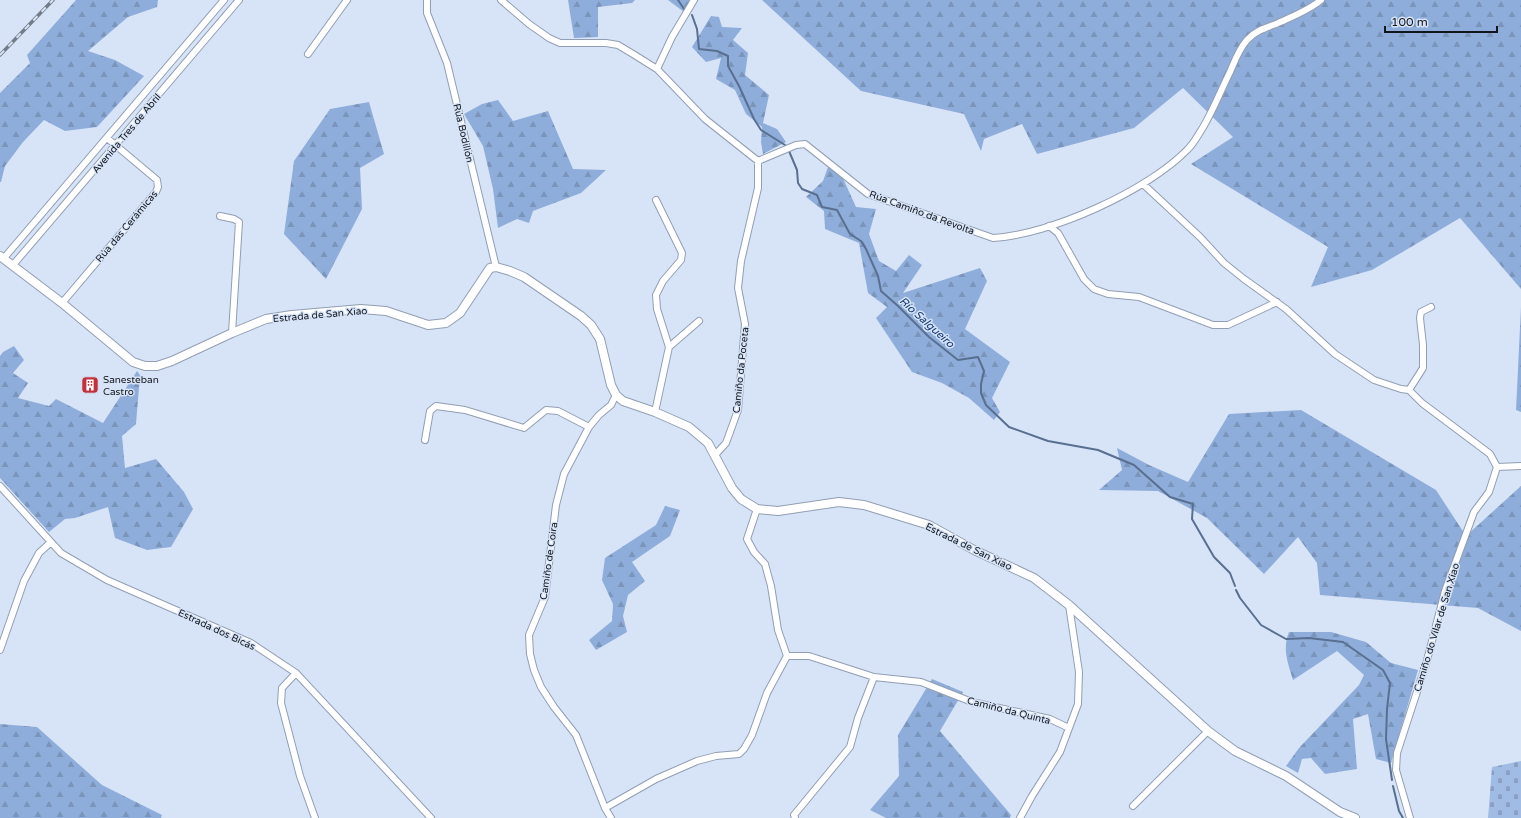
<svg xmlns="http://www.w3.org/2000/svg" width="1521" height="818" font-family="'Varela Round',sans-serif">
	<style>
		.forest { fill: url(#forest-firs) }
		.cemetery { fill: url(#cemetery-stones) }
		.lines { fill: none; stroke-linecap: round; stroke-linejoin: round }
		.stream { stroke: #586f90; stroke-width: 2 }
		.minor-casing { stroke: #929eb1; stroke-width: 8 }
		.tertiary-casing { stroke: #929eb1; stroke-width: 10 }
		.minor { stroke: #fff; stroke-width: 6 }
		.tertiary { stroke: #fff; stroke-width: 8 }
		.rail-casing { stroke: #727b87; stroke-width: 3.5 }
		.rail { stroke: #d7e4f8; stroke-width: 2; stroke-dasharray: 6; stroke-linecap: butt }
		.labels { text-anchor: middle; stroke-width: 3; stroke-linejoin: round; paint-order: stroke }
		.street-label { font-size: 10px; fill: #11161c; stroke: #d7e4f8 }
		.poi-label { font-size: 10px; fill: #11161c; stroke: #d7e4f8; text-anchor: start }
		.water-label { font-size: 11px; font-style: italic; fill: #183d75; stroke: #d7e4f8 }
	</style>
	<defs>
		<pattern id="forest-firs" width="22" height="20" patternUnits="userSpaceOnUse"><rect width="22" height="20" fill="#8fadda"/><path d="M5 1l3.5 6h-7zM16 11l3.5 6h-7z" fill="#7a94ba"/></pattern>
		<pattern id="cemetery-stones" width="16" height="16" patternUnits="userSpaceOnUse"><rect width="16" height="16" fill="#a0bbe4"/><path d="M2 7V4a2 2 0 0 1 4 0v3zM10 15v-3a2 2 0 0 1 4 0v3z" fill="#89a0c3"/></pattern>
	</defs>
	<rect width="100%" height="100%" fill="#d7e4f8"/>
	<path class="forest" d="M 76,0 L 158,0 L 157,7 L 128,17 L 88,51 L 115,60 L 144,76 L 97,127 L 65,131 L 44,120 L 23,142 L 5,166 L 1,182 L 0,182 L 0,93 L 30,63 L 27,55 Z
		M 568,0 L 635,0 L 632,3 L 598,7 L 598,37 L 574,38 Z
		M 668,0 L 690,0 L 684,12 Z
		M 762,0 L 1521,0 L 1521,289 L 1460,218 L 1372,270 L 1311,287 L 1328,247 L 1191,164 L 1233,137 L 1183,88 L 1134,128 L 1037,154 L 1022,124 L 984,139 L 981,151 L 964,114 L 861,91 Z
		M 711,16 L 719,17 L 722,27 L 742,28 L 733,40 L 748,53 L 745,75 L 769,95 L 763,123 L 777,129 L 786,142 L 763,154 L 761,142 L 762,127 L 746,114 L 735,90 L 716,79 L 721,58 L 706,62 L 692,47 Z
		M 498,100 L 513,121 L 548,111 L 573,169 L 606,170 L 581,193 L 533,211 L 529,223 L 517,219 L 498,228 L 493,189 L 483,146 L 464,114 L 482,104 Z
		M 369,102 L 384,154 L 360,168 L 362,209 L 326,279 L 284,234 L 294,161 L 330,109 Z
		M 828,167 L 841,174 L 856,207 L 876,209 L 869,234 L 879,261 L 896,271 L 909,255 L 922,265 L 903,293 L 980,268 L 987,281 L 965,329 L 1010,362 L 992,398 L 1000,412 L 994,420 L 969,398 L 942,383 L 912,372 L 876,318 L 887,307 L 868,293 L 859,243 L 825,229 L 824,211 L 806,197 L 823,181 Z
		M 1521,307 L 1521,412 L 1516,410 Z
		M 14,346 L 24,360 L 13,373 L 28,383 L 18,398 L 49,406 L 56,399 L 103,423 L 137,371 L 140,375 L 136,424 L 122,436 L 125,468 L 156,459 L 184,492 L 193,509 L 171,547 L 147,550 L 115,538 L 108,507 L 75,518 L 65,519 L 49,532 L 0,478 L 0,356 L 3,352 Z
		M 1301,410 L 1436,490 L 1466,536 L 1521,486 L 1521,631 L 1478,608 L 1320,595 L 1317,563 L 1298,537 L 1264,574 L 1207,518 L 1158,491 L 1099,490 L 1122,470 L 1117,448 L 1149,465 L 1188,482 L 1229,414 Z
		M 665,506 L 680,510 L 670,536 L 632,562 L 645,581 L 628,595 L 623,616 L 627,632 L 596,650 L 589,640 L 612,621 L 613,604 L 602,580 L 605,558 L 656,525 Z
		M 1289,632 L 1331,632 L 1366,642 L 1391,663 L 1418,670 L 1391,763 L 1376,759 L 1368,714 L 1353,719 L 1357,769 L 1325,774 L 1311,758 L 1302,759 L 1298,773 L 1286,766 L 1299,748 L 1359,685 L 1364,675 L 1337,651 L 1293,680 C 1288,663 1282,649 1289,632 Z
		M 932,679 L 963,692 L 940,731 L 1011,815 L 1010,818 L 886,818 L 870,810 L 899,776 L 898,735 Z
		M 0,724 L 37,727 L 102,785 L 162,815 L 161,818 L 0,818 Z"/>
	<path class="cemetery" d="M 1521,761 L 1521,818 L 1488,818 L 1492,767 Z"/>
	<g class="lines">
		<path class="stream" d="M 678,0 L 684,9
			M 692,15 L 697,29 L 699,49 L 717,51 L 728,56 L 728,66 L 739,86 L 754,119 L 761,130 L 785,145
			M 789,151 L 797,170 L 798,183 L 802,189 L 817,195 L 822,207 L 837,210 L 850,234 L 861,241 L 866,249 L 878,276 L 881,291 L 898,306 L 929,337 L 958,360 L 978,357 L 984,371 L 981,384 L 981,393 L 986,405 L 1009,427 L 1048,441 L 1098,450 L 1134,465 L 1170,497 L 1193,504 L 1192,519 L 1214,557 L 1230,573 L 1235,586
			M 1236,590 L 1240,598 L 1261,625 L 1286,639 L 1309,638 L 1343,642 L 1383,670 L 1390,683 L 1387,709 L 1386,739 L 1392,780
			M 1393,786 L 1399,811 L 1403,818"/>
		<defs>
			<path id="minor" d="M 427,0 L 427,13 L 447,63 L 496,267
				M 501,0 L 529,24 L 549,38 L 560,43 L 606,43 L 618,45 L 633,54 L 657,69 L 705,119 L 758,161 L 796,145 L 805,144 L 868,194 L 993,238 C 1050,235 1149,190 1188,149 C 1194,143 1198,135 1202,129 C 1213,111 1221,90 1230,72 C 1235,60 1239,49 1247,40 C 1255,31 1265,28 1276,24 C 1291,17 1308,11 1321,0
				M 308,54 L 347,0
				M 657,69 L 672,37 L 694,0
				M 1143,184 L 1200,237 L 1224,263 L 1244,279 L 1286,309 L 1335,354 L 1374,380 L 1401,389 L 1409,390 L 1422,403 L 1490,454 L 1497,467 L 1489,492 L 1474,512 L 1445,591 L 1426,664 L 1397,753 L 1396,770 L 1410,818
				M 220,216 L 234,219 L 239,222 L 232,333
				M 1049,226 L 1058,233 L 1084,279 L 1094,289 L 1108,294 L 1139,297 L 1213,325 L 1228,325 L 1277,302
				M 4,258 L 224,0
				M 13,265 L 239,0
				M 62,303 L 156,192 L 158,187 L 157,180 L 107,138
				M 669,347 L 699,321
				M 1409,390 L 1423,368 L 1423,345 L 1420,318 L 1421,312 L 1431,307
				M 655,412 L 669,347 L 657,309 L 656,295 L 663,281 L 681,260 L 682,253 L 656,200
				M 425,440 L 430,411 L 436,406 L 465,410 L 524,428 L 546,410 L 558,411 L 589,427
				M 715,455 L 726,443 L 738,410 L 745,324 L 738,288 L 741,261 L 758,188 L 758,161
				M 1497,467 L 1521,466
				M 0,486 L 61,553 L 107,580 L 251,643 L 296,673 L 431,818
				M 0,650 L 24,581 L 39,553 L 51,542
				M 787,656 L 809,656 L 874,677 L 921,682 L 972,702 L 1050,719 L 1069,728
				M 296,673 L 282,688 L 281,703 L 300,776 L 315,818
				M 1133,806 L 1208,731
				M 605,808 L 656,779 L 697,761 L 716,756 L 739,754 L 744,749 L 752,735 L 767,693 L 787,656 L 778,630 L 771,586 L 765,564 L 754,552 L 747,539 L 757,509
				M 611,818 L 605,808 L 576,735 L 554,707 L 541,687 L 534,670 L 530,654 L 529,635 L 545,597 L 556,505 L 564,474 L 589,427 L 599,415 L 611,405 L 616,395
				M 795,818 L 794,815 L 850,747 L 858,718 L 874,677
				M 1020,818 L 1032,796 L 1060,752 L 1078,704 L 1079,672 L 1069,605"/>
			<path id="tertiary" d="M 0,256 L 62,303 L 133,362 L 145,366 L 157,366 L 172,361 L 232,333 L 266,319 L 292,315 L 361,309 L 386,311 L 428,325 L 446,323 L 460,313 L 490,268 L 496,267 L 510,271 L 524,277 L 581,316 L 591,325 L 600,339 L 611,385 L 616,395 L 623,401 L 655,412 L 689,427 L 708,443 L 732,488 L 741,499 L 757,509 L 778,511 L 839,502 L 864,505 L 929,525 L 974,550 L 1034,578 L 1069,605 L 1208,731 L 1235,751 L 1286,776 L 1340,812 L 1355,818"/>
		</defs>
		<use href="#minor" class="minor-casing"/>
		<use href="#tertiary" class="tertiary-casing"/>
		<use href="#minor" class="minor"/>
		<use href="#tertiary" class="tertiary"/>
		<defs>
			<path id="rail" d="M 0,55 L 53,0"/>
		</defs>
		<use href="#rail" class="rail-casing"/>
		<use href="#rail" class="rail"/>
	</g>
	<defs>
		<symbol id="building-square" viewBox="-11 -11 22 22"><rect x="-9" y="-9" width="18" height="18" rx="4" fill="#c0303d" stroke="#d7e4f8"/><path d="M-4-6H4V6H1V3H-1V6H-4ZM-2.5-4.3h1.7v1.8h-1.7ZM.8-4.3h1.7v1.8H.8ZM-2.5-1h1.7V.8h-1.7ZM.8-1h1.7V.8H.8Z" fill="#fff"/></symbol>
	</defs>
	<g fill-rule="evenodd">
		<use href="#building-square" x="80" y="375" width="20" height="20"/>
	</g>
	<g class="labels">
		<g class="street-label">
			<text transform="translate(126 133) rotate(-50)" y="4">Avenida Tres de Abril</text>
			<text transform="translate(464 133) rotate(77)" y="4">Rúa Bodillón</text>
			<text transform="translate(922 212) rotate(20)" y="4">Rúa Camiño da Revolta</text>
			<text transform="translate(126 226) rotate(-50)" y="4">Rúa das Cerámicas</text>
			<text transform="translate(320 314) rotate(-5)" y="4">Estrada de San Xiao</text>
			<text transform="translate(740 370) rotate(-84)" y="4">Camiño da Poceta</text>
			<text transform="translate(969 546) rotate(26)" y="4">Estrada de San Xiao</text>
			<text transform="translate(548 561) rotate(-82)" y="4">Camiño de Coira</text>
			<text transform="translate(1436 627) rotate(-73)" y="4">Camiño do Vilar de San Xiao</text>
			<text transform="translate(217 629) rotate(25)" y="4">Estrada dos Bicás</text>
			<text transform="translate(1009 710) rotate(14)" y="4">Camiño da Quinta</text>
		</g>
		<g class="poi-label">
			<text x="103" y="383">Sanesteban<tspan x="103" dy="12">Castro</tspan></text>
		</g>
		<g class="water-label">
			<text transform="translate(927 322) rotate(42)" y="4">Río Salgueiro</text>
		</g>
	</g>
	<path d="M1385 26v6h112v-6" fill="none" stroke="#11161c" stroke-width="2"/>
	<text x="1391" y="26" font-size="12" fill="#11161c" stroke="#d7e4f8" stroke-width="3" paint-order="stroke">100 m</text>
</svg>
